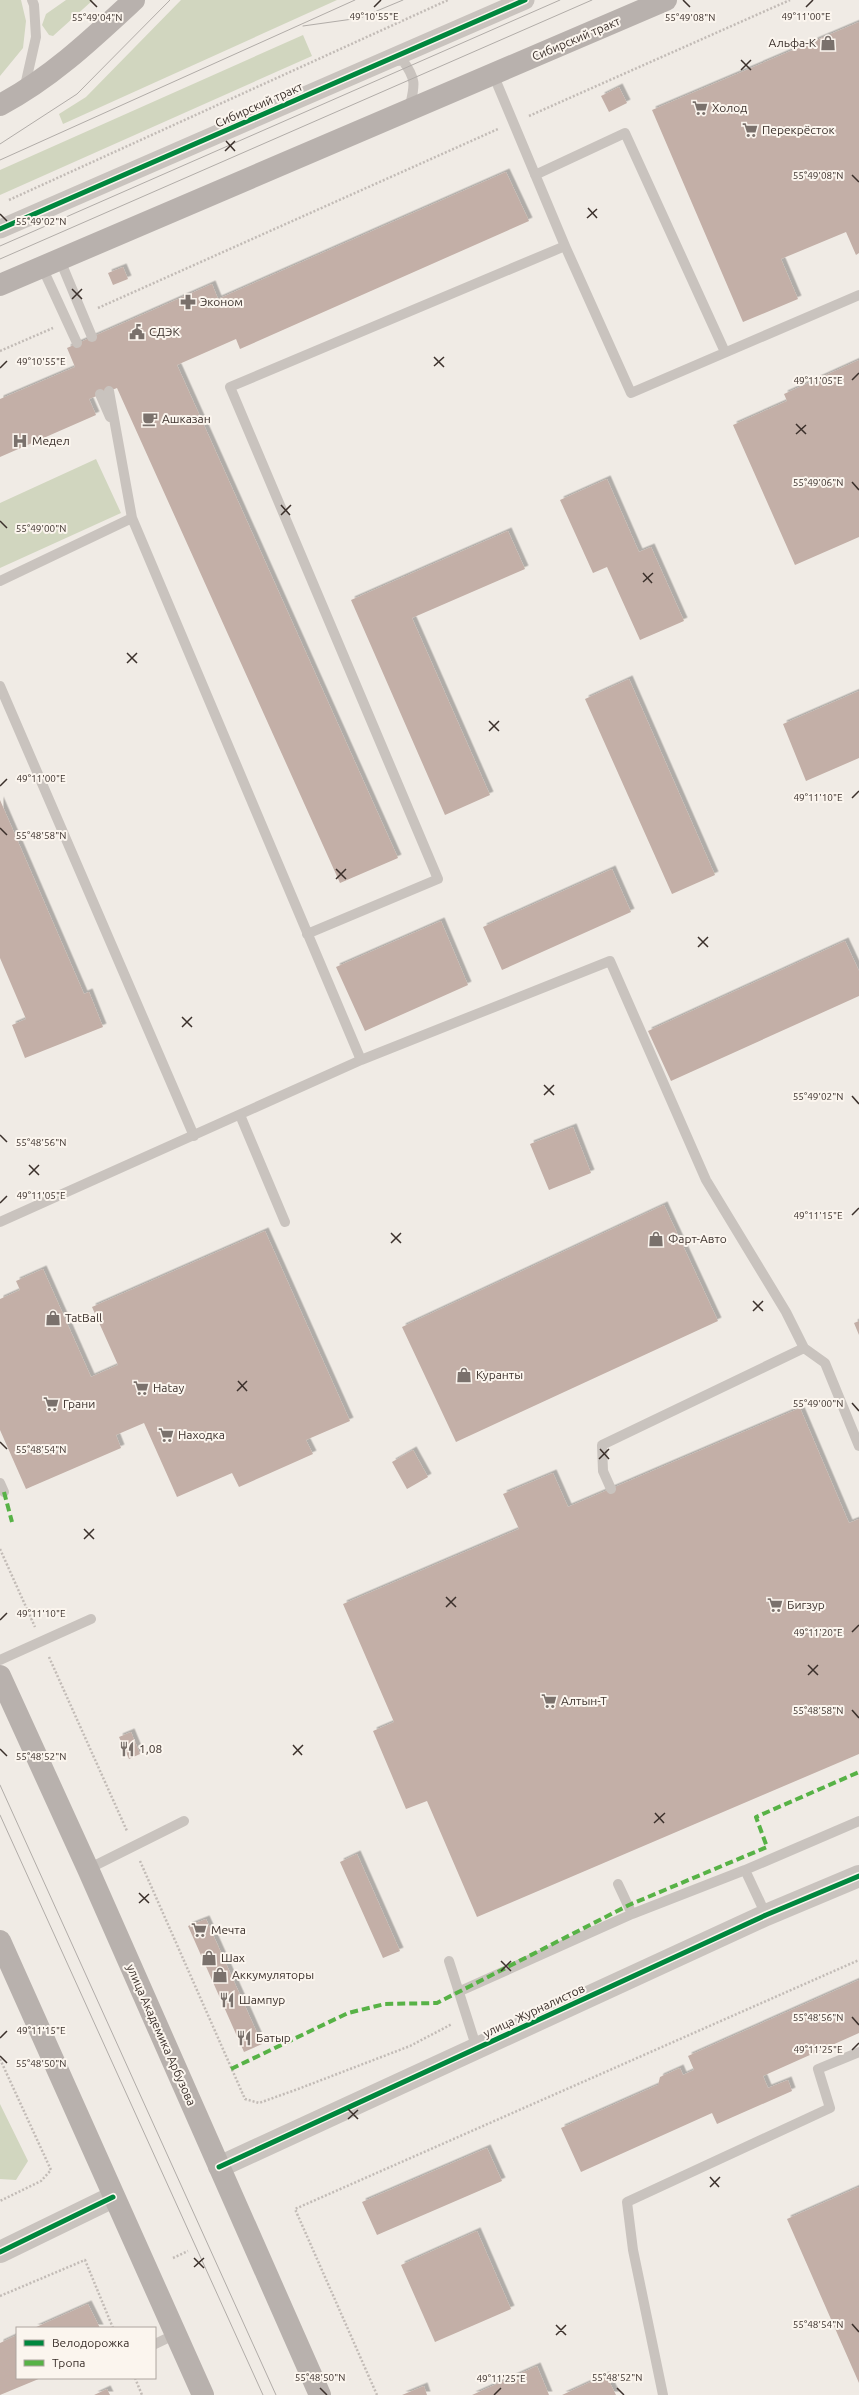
<svg xmlns="http://www.w3.org/2000/svg" width="859" height="2395" font-family="Ubuntu,sans-serif">
	<style>
		.green { fill: #d1d6bf }
		.building { fill: #c3afa7; filter: url(#shadow) }
		.lines { fill: none; stroke-linecap: round; stroke-linejoin: round }
		.path { stroke: #c2bbb6; stroke-width: 2.5; stroke-dasharray: 2 2; stroke-linecap: butt }
		.service { stroke: #c9c3be; stroke-width: 10 }
		.minor { stroke: #c9c3be; stroke-width: 19 }
		.tertiary { stroke: #c9c3be; stroke-width: 22 }
		.primary { stroke: #b8b1ad; stroke-width: 22 }
		.tram { stroke: #b1aca8; stroke-width: 1 }
		.quiet { stroke: #57b246; stroke-width: 4; stroke-dasharray: 8 4; stroke-linecap: butt }
		.cycleway-casing { stroke: #fbf5ee; stroke-width: 8 }
		.cycleway { stroke: #00873e; stroke-width: 5 }
		.ticks { fill: none; stroke: #3b302b; stroke-width: 1.5 }
		.labels { text-anchor: middle; stroke-width: 4; stroke-linejoin: round; paint-order: stroke }
		.street-label { font-size: 12px; fill: #3b302b; stroke: #fbf5ee }
		.poi-label { font-size: 12px; fill: #3b302b; stroke: #fbf5ee; text-anchor: start }
		.ticks-label { font-size: 10px; text-anchor: middle; fill: #3b302b; stroke: #fbf5ee; stroke-width: 4; stroke-linejoin: round; paint-order: stroke }
	</style>
	<defs>
		<filter id="shadow"><feDropShadow dx="3.5" dy="-3.5" stdDeviation="0" flood-color="#0004"/></filter>
	</defs>
	<rect width="100%" height="100%" fill="#f0ebe5"/>
	<path class="green" d="M 0,0 L 21,0 L 26,21 L 23,48 L 0,76 Z
		M 66,0 L 93,0 L 53,36 L 49,35 L 42,25 L 46,14 Z
		M 181,0 L 337,0 L 63,124 L 59,114 L 86,97 Z
		M 303,35 L 312,56 L 0,195 L 0,170 Z
		M 96,459 L 121,513 L 0,568 L 0,503 Z
		M 0,2104 L 28,2161 L 16,2180 L 0,2179 Z"/>
	<path class="building" d="M 859,22 L 859,253 L 856,255 L 846,232 L 781,259 L 798,299 L 743,322 L 652,110 Z
		M 619,87 L 627,103 L 609,112 L 601,96 Z
		M 506,172 L 529,221 L 240,349 L 236,339 L 177,365 L 398,858 L 340,883 L 117,388 L 89,399 L 96,415 L 0,457 L 0,399 L 75,367 L 67,348 L 212,284 L 218,299 Z
		M 123,267 L 128,279 L 113,285 L 108,273 Z
		M 859,360 L 859,537 L 795,565 L 733,425 L 787,401 L 784,394 Z
		M 607,479 L 639,552 L 651,547 L 684,621 L 640,640 L 607,567 L 593,573 L 560,500 Z
		M 508,531 L 525,569 L 412,618 L 490,795 L 445,815 L 351,600 Z
		M 629,679 L 715,875 L 672,894 L 585,699 Z
		M 859,691 L 859,758 L 806,781 L 783,724 Z
		M 0,800 L 84,994 L 89,992 L 103,1027 L 25,1058 L 12,1025 L 26,1019 L 0,958 Z
		M 612,869 L 631,912 L 502,970 L 483,927 Z
		M 441,921 L 468,985 L 365,1031 L 336,967 Z
		M 845,941 L 859,971 L 859,996 L 671,1081 L 648,1031 Z
		M 573,1127 L 591,1173 L 549,1190 L 530,1144 Z
		M 664,1205 L 718,1321 L 456,1442 L 402,1327 Z
		M 265,1231 L 350,1421 L 306,1440 L 313,1454 L 239,1487 L 232,1473 L 177,1497 L 144,1423 L 116,1435 L 121,1448 L 26,1489 L 0,1430 L 0,1299 L 20,1290 L 16,1281 L 43,1269 L 91,1377 L 118,1365 L 92,1307 Z
		M 859,1321 L 859,1335 L 854,1323 Z
		M 800,1408 L 849,1523 L 859,1519 L 859,1754 L 477,1917 L 427,1801 L 406,1809 L 373,1731 L 394,1722 L 343,1604 L 519,1529 L 503,1494 L 553,1473 L 568,1507 Z
		M 413,1450 L 428,1477 L 407,1489 L 392,1462 Z
		M 131,1732 L 140,1754 L 129,1759 L 119,1737 Z
		M 357,1854 L 400,1951 L 383,1958 L 340,1862 Z
		M 206,1919 L 262,2044 L 244,2052 L 188,1926 Z
		M 859,1980 L 859,2033 L 763,2076 L 768,2088 L 788,2080 L 792,2091 L 717,2124 L 712,2113 L 581,2172 L 561,2128 L 658,2085 L 660,2077 L 680,2068 L 683,2075 L 694,2070 L 688,2056 Z
		M 487,2148 L 502,2181 L 377,2235 L 362,2202 Z
		M 859,2187 L 859,2383 L 787,2219 Z
		M 477,2231 L 511,2309 L 435,2342 L 401,2265 Z
		M 88,2304 L 100,2328 L 34,2328 Z
		M 17,2335 L 17,2378 L 41,2378 L 0,2395 L 0,2343 Z
		M 537,2366 L 549,2395 L 472,2395 Z
		M 606,2375 L 616,2395 L 562,2395 Z
		M 424,2386 L 427,2395 L 402,2395 Z
		M 107,2389 L 110,2395 L 94,2395 Z"/>
	<g class="lines">
		<path class="path" d="M 529,116 L 790,0
			M 9,200 L 448,0
			M 98,308 L 498,129
			M 0,351 L 53,328
			M 0,1549 L 35,1627
			M 49,1657 L 127,1831
			M 140,1861 L 245,2099 L 259,2103 L 298,2089 L 410,2046 L 452,2024
			M 0,2059 L 51,2170 L 41,2181 L 0,2201
			M 173,2258 L 188,2251
			M 0,2296 L 85,2260 L 113,2328
			M 135,2378 L 142,2395
			M 377,2395 L 295,2209 L 859,1960"/>
		<path class="service" d="M 392,60 L 403,61 C 418,81 414,87 409,110
			M 24,90 L 36,37 L 34,5 L 32,0
			M 535,175 L 625,133 L 725,352
			M 565,246 L 631,393 L 859,295
			M 60,260 L 92,337
			M 42,267 L 77,343
			M 109,391 L 132,518 L 361,1060
			M 100,394 L 110,417
			M 0,581 L 132,518
			M 0,686 L 194,1136
			M 307,934 L 438,879 L 230,387 L 565,246 L 493,74
			M 240,1115 L 285,1222
			M 0,1222 L 361,1060 L 610,961 L 706,1180 L 786,1312 L 804,1348 L 825,1363 L 859,1446
			M 0,1483 L 4,1492
			M 611,1489 L 603,1471 L 602,1445 L 804,1348
			M 0,1660 L 91,1619
			M 88,1869 L 184,1821
			M 745,1870 L 766,1915
			M 618,1884 L 632,1914
			M 449,1961 L 477,2049
			M 458,1992 L 632,1914 L 745,1870 L 859,1821
			M 155,2344 L 176,2334
			M 663,2395 L 633,2250 L 627,2202 L 830,2108 L 818,2069 L 859,2052"/>
		<path class="minor" d="M 0,229 L 525,0"/>
		<path class="tertiary" d="M 219,2167 L 766,1915 L 859,1876
			M 0,2252 L 113,2197"/>
		<path class="primary" d="M 0,105 C 51,78 92,39 134,0
			M 0,285 L 666,0
			M 0,1676 L 88,1869 L 320,2395
			M 0,1941 L 203,2395"/>
		<path class="tram" d="M 303,26 L 360,18 L 403,0
			M 0,144 L 77,94 L 170,0
			M 0,160 L 355,0
			M 0,246 L 560,0
			M 0,259 L 592,0
			M 0,1785 L 276,2395
			M 0,1815 L 263,2395"/>
		<path class="quiet" d="M 4,1492 L 12,1522
			M 231,2069 L 348,2013 L 385,2004 L 437,2003 L 629,1905 L 767,1847 L 756,1817 L 859,1772"/>
		<defs>
			<path id="cycleway" d="M 0,229 L 525,0
				M 219,2167 L 766,1915 L 859,1876
				M 0,2252 L 113,2197"/>
		</defs>
		<use href="#cycleway" class="cycleway-casing"/>
		<use href="#cycleway" class="cycleway"/>
	</g>
	<path class="ticks" d="M 90,0 L 97,7M 683,0 L 690,7M 374,7 L 381,0M 806,7 L 813,0M 741,60 L 751,70M 741,70 L 751,60M 226,141 L 235,151M 225,151 L 235,141M 852,175 L 859,182M 588,208 L 597,218M 0,214 L 7,221M 587,218 L 597,209M 72,289 L 82,299M 72,299 L 82,289M 434,357 L 444,367M 434,366 L 444,357M 0,368 L 7,361M 852,380 L 859,373M 796,424 L 806,434M 796,434 L 806,425M 852,482 L 859,490M 281,505 L 290,515M 281,515 L 291,505M 0,521 L 7,528M 643,573 L 652,583M 643,582 L 653,573M 127,653 L 137,663M 127,663 L 137,653M 489,721 L 499,731M 489,731 L 499,721M 0,786 L 7,779M 852,798 L 859,791M 0,828 L 7,835M 336,869 L 346,879M 336,879 L 346,869M 698,937 L 708,947M 698,947 L 708,937M 182,1017 L 192,1027M 182,1027 L 192,1017M 544,1085 L 554,1095M 544,1095 L 554,1085M 852,1096 L 859,1104M 0,1135 L 7,1142M 29,1165 L 39,1175M 29,1175 L 39,1165M 0,1203 L 7,1196M 852,1215 L 859,1208M 391,1233 L 401,1243M 391,1243 L 401,1233M 753,1301 L 763,1311M 753,1311 L 763,1301M 238,1381 L 247,1391M 237,1391 L 247,1381M 852,1403 L 859,1411M 0,1442 L 7,1449M 600,1449 L 609,1459M 599,1459 L 609,1449M 84,1529 L 94,1539M 84,1539 L 94,1529M 446,1597 L 456,1607M 446,1607 L 456,1597M 0,1620 L 7,1613M 852,1632 L 859,1625M 808,1665 L 818,1675M 808,1675 L 818,1665M 852,1710 L 859,1718M 293,1745 L 302,1755M 0,1749 L 7,1756M 293,1755 L 303,1745M 655,1813 L 664,1823M 654,1823 L 665,1813M 139,1893 L 149,1903M 139,1903 L 149,1894M 501,1961 L 511,1971M 501,1971 L 511,1961M 852,2017 L 859,2025M 0,2038 L 7,2031M 852,2050 L 859,2043M 0,2056 L 7,2063M 348,2109 L 358,2119M 348,2119 L 358,2110M 710,2177 L 719,2187M 710,2187 L 720,2177M 194,2258 L 204,2268M 194,2267 L 204,2258M 852,2324 L 859,2332M 556,2325 L 566,2335M 556,2335 L 566,2325M 320,2388 L 327,2395M 617,2388 L 624,2395M 494,2395 L 501,2388"/>
	<defs>
		<symbol id="shop-bare" viewBox="-9 -9 18 18"><path d="M-5-2.5h2.3a2.7 3.5 0 0 1 5.4 0H5L5.5 6h-11ZM-1.5-2.5h3a1.5 2.3 0 0 0-3 0Z" fill="#7a716c" stroke="#fbf5ee" stroke-width="2.5" paint-order="stroke"/></symbol>
		<symbol id="supermarket-bare" viewBox="-9 -9 18 18"><path d="M-6-5.5h2.5l.6 2H6L4.5 2H-2.5L-4.4-4H-6ZM-1.5 3.2a1.3 1.3 0 1 0 .1 0ZM3 3.2a1.3 1.3 0 1 0 .1 0Z" fill="#7a716c" stroke="#fbf5ee" stroke-width="2.5" paint-order="stroke"/></symbol>
		<symbol id="pharmacy-bare" viewBox="-9 -9 18 18"><path d="M-2-6h4v4h4v4h-4v4h-4v-4h-4v-4h4Z" fill="#7a716c" stroke="#fbf5ee" stroke-width="2.5" paint-order="stroke"/></symbol>
		<symbol id="civic-bare" viewBox="-9 -9 18 18"><path d="M-.6-6.5H3V-4.5H.6V-3L4-1V1h2V6H-6V1h2V-1L-.6-3ZM-1.2 2.5V6h2.4V2.5Z" fill="#7a716c" stroke="#fbf5ee" stroke-width="2.5" paint-order="stroke"/></symbol>
		<symbol id="cafe-bare" viewBox="-9 -9 18 18"><path d="M-5.5-4.5H6V0H3Q3 3.5 0 3.5H-2.5Q-5.5 3.5-5.5 0ZM3-3.2v2h1.7v-2ZM-6 4.5H4V6H-6Z" fill="#7a716c" stroke="#fbf5ee" stroke-width="2.5" paint-order="stroke"/></symbol>
		<symbol id="hospital-bare" viewBox="-9 -9 18 18"><path d="M-5-5h3v3.5h4V-5h3V5h-3V1.5h-4V5h-3Z" fill="#7a716c" stroke="#fbf5ee" stroke-width="2.5" paint-order="stroke"/></symbol>
		<symbol id="restaurant-bare" viewBox="-9 -9 18 18"><path d="M-5-6h1v4h1v-4h1v4h1v-4h1v5L-1.5 .5V6h-2V.5L-5-1ZM5-6V6H3V1.5H1.5Q1.5-4 5-6Z" fill="#7a716c" stroke="#fbf5ee" stroke-width="2.5" paint-order="stroke"/></symbol>
	</defs>
	<g fill-rule="evenodd">
		<use href="#shop-bare" x="817" y="32" width="22" height="22"/>
		<use href="#supermarket-bare" x="689" y="97" width="22" height="22"/>
		<use href="#supermarket-bare" x="739" y="119" width="22" height="22"/>
		<use href="#pharmacy-bare" x="177" y="291" width="22" height="22"/>
		<use href="#civic-bare" x="126" y="321" width="22" height="22"/>
		<use href="#cafe-bare" x="139" y="408" width="22" height="22"/>
		<use href="#hospital-bare" x="9" y="430" width="22" height="22"/>
		<use href="#shop-bare" x="645" y="1228" width="22" height="22"/>
		<use href="#shop-bare" x="42" y="1307" width="22" height="22"/>
		<use href="#shop-bare" x="453" y="1364" width="22" height="22"/>
		<use href="#supermarket-bare" x="130" y="1377" width="22" height="22"/>
		<use href="#supermarket-bare" x="40" y="1393" width="22" height="22"/>
		<use href="#supermarket-bare" x="155" y="1424" width="22" height="22"/>
		<use href="#supermarket-bare" x="764" y="1594" width="22" height="22"/>
		<use href="#supermarket-bare" x="538" y="1690" width="22" height="22"/>
		<use href="#restaurant-bare" x="116" y="1738" width="22" height="22"/>
		<use href="#supermarket-bare" x="188" y="1919" width="22" height="22"/>
		<use href="#shop-bare" x="198" y="1947" width="22" height="22"/>
		<use href="#shop-bare" x="209" y="1964" width="22" height="22"/>
		<use href="#restaurant-bare" x="216" y="1989" width="22" height="22"/>
		<use href="#restaurant-bare" x="233" y="2027" width="22" height="22"/>
	</g>
	<g class="labels">
		<g class="street-label">
			<text transform="translate(576 39) rotate(-23)" y="4">Сибирский тракт</text>
			<text transform="translate(259 105) rotate(-24)" y="4">Сибирский тракт</text>
			<text transform="translate(534 2011) rotate(-25)" y="4">улица Журналистов</text>
			<text transform="translate(161 2035) rotate(66)" y="4">улица Академика Арбузова</text>
		</g>
		<g class="poi-label">
			<text x="816" y="47" text-anchor="end">Альфа-К</text>
			<text x="712" y="112">Холод</text>
			<text x="762" y="134">Перекрёсток</text>
			<text x="200" y="306">Эконом</text>
			<text x="149" y="336">СДЭК</text>
			<text x="162" y="423">Ашказан</text>
			<text x="32" y="445">Медел</text>
			<text x="668" y="1243">Фарт-Авто</text>
			<text x="65" y="1322">TatBall</text>
			<text x="476" y="1379">Куранты</text>
			<text x="153" y="1392">Hatay</text>
			<text x="63" y="1408">Грани</text>
			<text x="178" y="1439">Находка</text>
			<text x="787" y="1609">Бигзур</text>
			<text x="561" y="1705">Алтын-Т</text>
			<text x="139" y="1753">1,08</text>
			<text x="211" y="1934">Мечта</text>
			<text x="221" y="1962">Шах</text>
			<text x="232" y="1979">Аккумуляторы</text>
			<text x="239" y="2004">Шампур</text>
			<text x="256" y="2042">Батыр</text>
		</g>
	</g>
	<g class="ticks-label">
		<text x="374" y="20">49°10'55"E</text>
		<text x="806" y="20">49°11'00"E</text>
		<text x="97" y="21">55°49'04"N</text>
		<text x="690" y="21">55°49'08"N</text>
		<text x="818" y="179">55°49'08"N</text>
		<text x="41" y="225">55°49'02"N</text>
		<text x="41" y="365">49°10'55"E</text>
		<text x="818" y="384">49°11'05"E</text>
		<text x="818" y="486">55°49'06"N</text>
		<text x="41" y="532">55°49'00"N</text>
		<text x="41" y="782">49°11'00"E</text>
		<text x="818" y="801">49°11'10"E</text>
		<text x="41" y="839">55°48'58"N</text>
		<text x="818" y="1100">55°49'02"N</text>
		<text x="41" y="1146">55°48'56"N</text>
		<text x="41" y="1199">49°11'05"E</text>
		<text x="818" y="1219">49°11'15"E</text>
		<text x="818" y="1407">55°49'00"N</text>
		<text x="41" y="1453">55°48'54"N</text>
		<text x="41" y="1617">49°11'10"E</text>
		<text x="818" y="1636">49°11'20"E</text>
		<text x="818" y="1714">55°48'58"N</text>
		<text x="41" y="1760">55°48'52"N</text>
		<text x="818" y="2021">55°48'56"N</text>
		<text x="41" y="2034">49°11'15"E</text>
		<text x="818" y="2053">49°11'25"E</text>
		<text x="41" y="2067">55°48'50"N</text>
		<text x="818" y="2328">55°48'54"N</text>
		<text x="320" y="2381">55°48'50"N</text>
		<text x="617" y="2381">55°48'52"N</text>
		<text x="501" y="2382">49°11'25"E</text>
	</g>
	<rect x="16" y="2327" width="140" height="52" fill="#fbf5ee" stroke="#aea6a0"/>
	<rect x="24" y="2340" width="20" height="6" fill="#00873e" stroke="#aea6a0"/>
	<text x="52" y="2347" font-size="12" fill="#3b302b">Велодорожка</text>
	<rect x="24" y="2360" width="20" height="6" fill="#57b246" stroke="#aea6a0"/>
	<text x="52" y="2367" font-size="12" fill="#3b302b">Тропа</text>
</svg>
